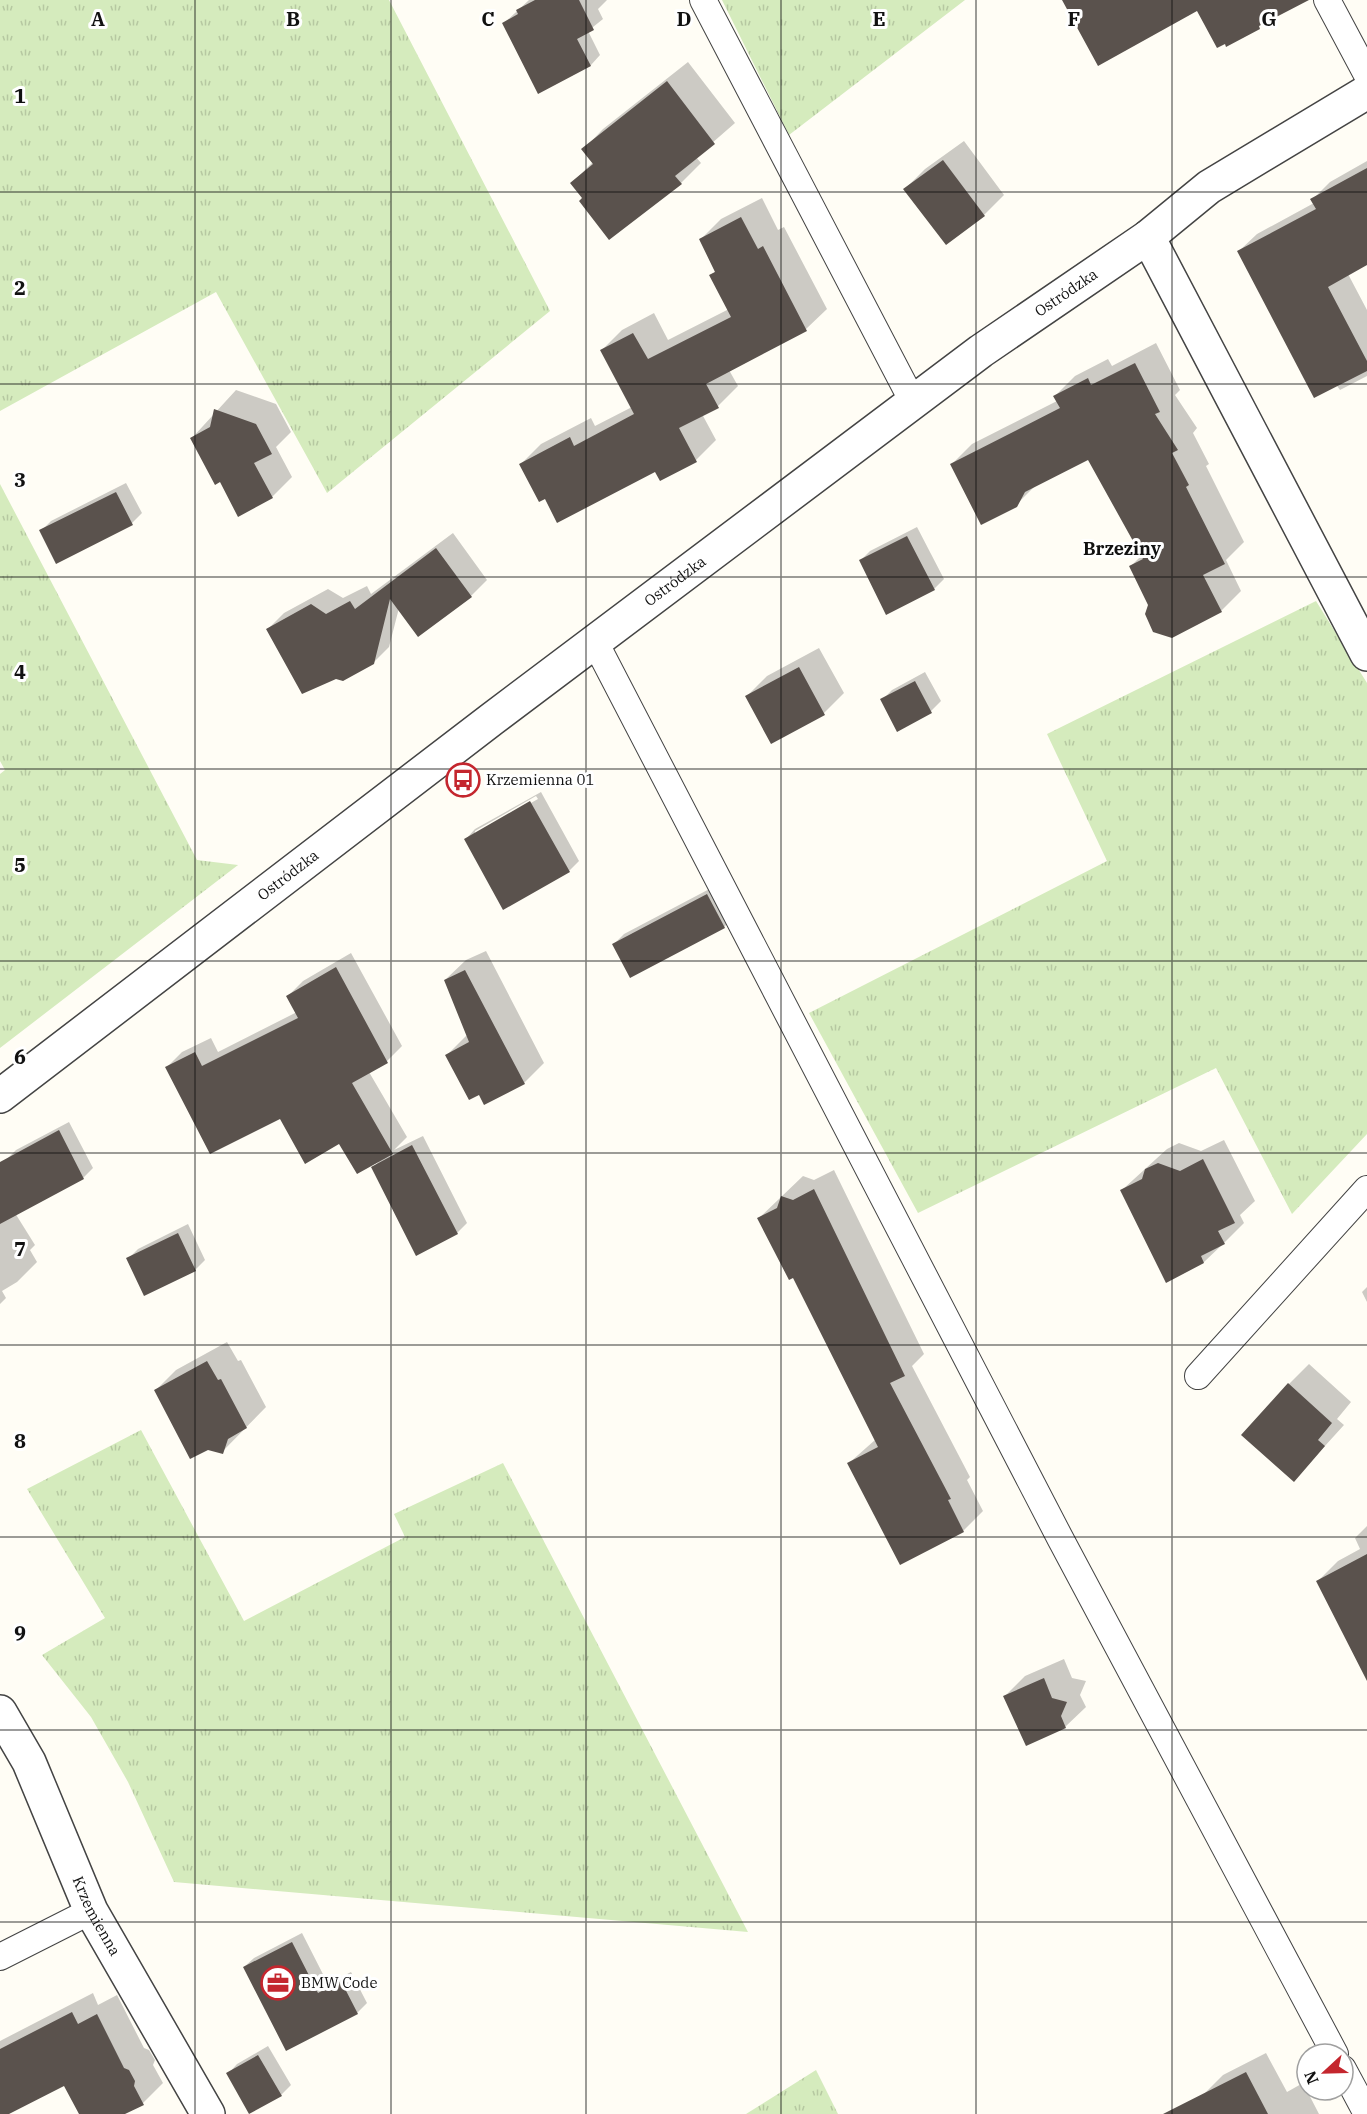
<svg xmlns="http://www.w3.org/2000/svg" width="1367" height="2114" font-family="'IBM Plex Serif',serif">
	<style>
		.grass { fill: url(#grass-tufts) }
		.shadow { fill: #0003; fill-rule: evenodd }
		.building { fill: #5a524d }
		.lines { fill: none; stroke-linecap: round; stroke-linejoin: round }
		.service-casing { stroke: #444; stroke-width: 28 }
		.minor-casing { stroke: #444; stroke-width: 36 }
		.tertiary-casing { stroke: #444; stroke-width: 36 }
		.service { stroke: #fff; stroke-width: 26 }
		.minor { stroke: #fff; stroke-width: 33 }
		.tertiary { stroke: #fff; stroke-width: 33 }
		.grid { fill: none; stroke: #111; stroke-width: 1.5; stroke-opacity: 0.55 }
		.labels { text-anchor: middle; stroke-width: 6; stroke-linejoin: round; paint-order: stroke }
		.street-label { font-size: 15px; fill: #111; stroke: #fff }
		.poi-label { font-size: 15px; fill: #111; stroke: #fff; text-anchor: start }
		.quarter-label { font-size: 18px; font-weight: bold; fill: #111; stroke: #fff }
		.grid-label { font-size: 20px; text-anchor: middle; font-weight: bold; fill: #111; stroke: #fff; stroke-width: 6; stroke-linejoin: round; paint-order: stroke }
	</style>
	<defs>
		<pattern id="grass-tufts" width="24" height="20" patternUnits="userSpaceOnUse" patternTransform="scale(1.5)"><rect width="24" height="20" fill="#d5ebbd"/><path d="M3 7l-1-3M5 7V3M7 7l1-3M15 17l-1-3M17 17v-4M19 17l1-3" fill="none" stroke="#b6c8a1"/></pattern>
	</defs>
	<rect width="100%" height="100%" fill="#fffdf5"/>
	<path class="grass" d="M 0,0 L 389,0 L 550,311 L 327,493 L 216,292 L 0,411 Z
		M 722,0 L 965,0 L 789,135 Z
		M 0,484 L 197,860 L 238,865 L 0,1048 L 0,774 L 5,770 L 0,761 Z
		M 1316,601 L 1367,683 L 1367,1134 L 1292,1214 L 1216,1068 L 918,1213 L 809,1013 L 1107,861 L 1047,734 Z
		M 141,1430 L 244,1621 L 405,1537 L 394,1514 L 503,1463 L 748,1932 L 174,1882 L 128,1782 L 91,1717 L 42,1655 L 105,1618 L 27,1489 Z
		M 816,2070 L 838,2114 L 746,2114 Z"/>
	<path class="shadow" d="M 607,0 L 598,9 L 603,19 L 588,31 L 600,55 L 591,65 L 538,92 L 503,24 L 529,0 Z
		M 688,62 L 735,123 L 696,157 L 701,163 L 681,183 L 584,198 L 572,183 L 593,162 L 583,150 L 603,129 Z
		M 964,141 L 1004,195 L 984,215 L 946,243 L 905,189 L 925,169 Z
		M 1367,161 L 1367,263 L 1348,274 L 1367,310 L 1367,376 L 1340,390 L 1239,251 L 1257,234 L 1314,203 L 1312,200 L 1330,182 Z
		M 762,198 L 778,230 L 784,227 L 827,309 L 806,329 L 729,370 L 738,386 L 718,406 L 702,414 L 716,440 L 696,460 L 545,497 L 521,464 L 541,444 L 591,418 L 595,426 L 632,407 L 602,350 L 622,330 L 654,313 L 668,340 L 729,309 L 711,275 L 716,271 L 700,240 L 721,219 Z
		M 1156,343 L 1180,390 L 1175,395 L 1197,428 L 1193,433 L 1209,464 L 1206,466 L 1244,542 L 1226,560 L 1241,591 L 1221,611 L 1150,605 L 1131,566 L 1142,555 L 1088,458 L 1037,484 L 1016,505 L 952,464 L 972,444 L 1057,401 L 1055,396 L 1075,376 L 1108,359 L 1112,366 Z
		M 236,390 L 276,404 L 291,432 L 276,447 L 292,477 L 272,497 L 220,480 L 192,438 Z
		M 126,483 L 142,513 L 132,523 L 56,562 L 41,531 L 51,521 Z
		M 917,527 L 944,579 L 934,589 L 860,561 L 870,551 Z
		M 453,533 L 487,580 L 471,596 L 399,608 L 389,647 L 373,663 L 268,629 L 284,613 L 328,589 L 343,598 L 367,586 L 371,594 Z
		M 819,648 L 844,693 L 824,713 L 747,696 L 767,676 Z
		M 925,672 L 941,701 L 931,711 L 897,730 L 882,700 L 892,690 Z
		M 541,792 L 579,861 L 569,871 L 466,839 L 475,829 ZM 536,796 L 538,799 L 475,834 L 475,831 Z
		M 717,885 L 734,917 L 724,927 L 614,944 L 624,934 Z
		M 486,951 L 544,1063 L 524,1083 L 479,1093 L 447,1055 L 467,1035 L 445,980 L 466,960 Z
		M 351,953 L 402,1046 L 387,1061 L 369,1072 L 407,1137 L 394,1150 L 423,1136 L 467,1223 L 457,1233 L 416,1254 L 373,1168 L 379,1161 L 167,1067 L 182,1052 L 211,1038 L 218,1052 L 297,1012 L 288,996 L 303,981 Z
		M 69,1122 L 93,1168 L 83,1178 L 6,1160 L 16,1150 Z
		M 1224,1140 L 1255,1201 L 1240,1215 L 1244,1223 L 1224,1243 L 1204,1262 L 1167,1281 L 1122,1190 L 1167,1149 L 1179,1143 L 1201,1151 Z
		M 834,1170 L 924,1354 L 912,1366 L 970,1477 L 967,1480 L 983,1511 L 963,1531 L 849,1463 L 875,1440 L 793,1276 L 759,1218 L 803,1176 L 814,1180 Z
		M 5,1197 L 35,1245 L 30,1250 L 37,1262 L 17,1282 L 2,1291 L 6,1298 L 0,1304 L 0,1200 Z
		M 188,1224 L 205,1260 L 195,1270 L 128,1259 L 138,1249 Z
		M 1367,1287 L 1367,1302 L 1362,1292 Z
		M 227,1342 L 238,1361 L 241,1360 L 266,1407 L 222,1452 L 156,1390 L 176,1370 Z
		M 1309,1364 L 1351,1402 L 1337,1419 L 1344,1425 L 1294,1480 L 1289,1384 Z
		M 1367,1526 L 1367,1667 L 1318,1581 L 1338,1561 L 1360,1549 L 1355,1538 Z
		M 1064,1659 L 1072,1678 L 1086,1681 L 1080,1695 L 1086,1707 L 1065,1727 L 1005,1696 L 1025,1676 Z
		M 302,1933 L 328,1984 L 351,1972 L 367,2003 L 357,2013 L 244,1967 L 254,1958 Z
		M 93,1993 L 98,2005 L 117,1995 L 144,2048 L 149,2050 L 155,2060 L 153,2065 L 163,2083 L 143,2103 L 122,2114 L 80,2114 L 65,2084 L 6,2114 L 0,2114 L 0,2041 Z
		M 268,2046 L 291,2085 L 281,2095 L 228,2074 L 237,2064 Z
		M 1266,2053 L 1287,2092 L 1303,2083 L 1319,2114 L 1213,2114 L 1203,2095 L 1223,2075 Z"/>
	<path class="building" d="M 535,0 L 579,0 L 594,30 L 577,39 L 591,66 L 538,94 L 502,23 L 518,14 L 516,10 Z
		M 1062,0 L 1309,0 L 1259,26 L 1260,29 L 1226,47 L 1225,44 L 1217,48 L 1197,11 L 1098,66 Z
		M 667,81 L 715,144 L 675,176 L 682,184 L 609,240 L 579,201 L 582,198 L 570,183 L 593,164 L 581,149 Z
		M 943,160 L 985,216 L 946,245 L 903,189 Z
		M 1367,168 L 1367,265 L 1328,287 L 1367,361 L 1367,371 L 1314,398 L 1237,251 L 1316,209 L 1310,199 Z
		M 741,217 L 758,249 L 763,246 L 807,331 L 706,384 L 719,408 L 679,428 L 697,462 L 660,481 L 655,472 L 557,523 L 545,499 L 539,502 L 519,464 L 570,437 L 574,446 L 634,414 L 600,350 L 633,333 L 648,359 L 731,317 L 709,275 L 715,272 L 699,239 Z
		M 1135,363 L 1160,412 L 1155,414 L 1178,450 L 1172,453 L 1189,485 L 1186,487 L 1225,564 L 1203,575 L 1222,612 L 1172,638 L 1153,632 L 1145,614 L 1148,605 L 1129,566 L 1143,559 L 1088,460 L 1025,492 L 1017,507 L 981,525 L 950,464 L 1060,408 L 1053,396 L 1088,378 L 1091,385 Z
		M 214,409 L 256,424 L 272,454 L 254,463 L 273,498 L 238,517 L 220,482 L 215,485 L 190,438 L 210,427 Z
		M 116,492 L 133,525 L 56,564 L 39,530 Z
		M 907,536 L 935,590 L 886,615 L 859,560 Z
		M 436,548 L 472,597 L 418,637 L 390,599 L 374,664 L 343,681 L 336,679 L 302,694 L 266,629 L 311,604 L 326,614 L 350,601 L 355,609 Z
		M 799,667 L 825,715 L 771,744 L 745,696 Z
		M 915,681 L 932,713 L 897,732 L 880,699 Z
		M 530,801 L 570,872 L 503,910 L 464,839 Z
		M 707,894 L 725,928 L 630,978 L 612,944 Z
		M 336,967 L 388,1063 L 352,1083 L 393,1154 L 357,1174 L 339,1144 L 305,1164 L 280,1119 L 210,1154 L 165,1067 L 195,1052 L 202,1066 L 298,1018 L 286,996 Z
		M 465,970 L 525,1084 L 484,1105 L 479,1095 L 469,1100 L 445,1055 L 469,1042 L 444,980 Z
		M 59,1130 L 84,1179 L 0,1224 L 0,1162 Z
		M 412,1145 L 458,1234 L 416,1256 L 371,1167 Z
		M 1203,1159 L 1235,1223 L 1218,1231 L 1225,1244 L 1201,1256 L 1204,1263 L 1166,1283 L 1120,1190 L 1142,1179 L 1145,1169 L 1158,1163 L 1180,1171 Z
		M 814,1189 L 905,1376 L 890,1383 L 951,1499 L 948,1500 L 964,1532 L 900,1565 L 847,1463 L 878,1447 L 793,1278 L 789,1280 L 757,1218 L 777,1208 L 781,1196 L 793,1200 Z
		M 178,1233 L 196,1271 L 144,1296 L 126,1258 Z
		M 207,1361 L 218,1380 L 221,1379 L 247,1428 L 228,1439 L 223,1454 L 208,1450 L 190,1459 L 154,1390 Z
		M 1288,1383 L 1332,1423 L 1318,1440 L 1325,1446 L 1294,1482 L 1241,1435 Z
		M 1367,1554 L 1367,1681 L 1316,1581 Z
		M 1044,1678 L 1052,1698 L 1067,1702 L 1061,1716 L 1066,1728 L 1026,1746 L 1003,1696 Z
		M 292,1942 L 318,1993 L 341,1981 L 358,2014 L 286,2051 L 243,1967 Z
		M 72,2012 L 78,2024 L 97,2014 L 124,2068 L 129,2070 L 135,2081 L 134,2086 L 144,2105 L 125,2114 L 79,2114 L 64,2086 L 9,2114 L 0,2114 L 0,2049 Z
		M 258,2055 L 282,2096 L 249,2114 L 226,2073 Z
		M 1246,2072 L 1268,2114 L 1163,2114 Z"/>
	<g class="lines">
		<defs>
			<path id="service" d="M 703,0 L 913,402
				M 1327,0 L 1367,75
				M 595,642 L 1060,1538 L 1335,2054
				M 1198,1376 L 1367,1189
				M 0,1957 L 91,1911
				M 1343,2069 L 1367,2114"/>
			<g id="minor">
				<path d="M 1148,237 L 1367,654"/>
				<path id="s1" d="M 0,1712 L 29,1762 L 91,1911 L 208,2114"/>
			</g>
			<g id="tertiary">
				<path id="s2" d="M 0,1096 L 492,719 L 981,351 L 1148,237 L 1209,187 L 1367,92"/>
			</g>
		</defs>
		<use href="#service" class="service-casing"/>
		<use href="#minor" class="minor-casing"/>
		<use href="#tertiary" class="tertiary-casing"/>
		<use href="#service" class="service"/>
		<use href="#minor" class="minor"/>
		<use href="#tertiary" class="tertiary"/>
	</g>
	<path class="grid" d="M 195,0 L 195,2114M 391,0 L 391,2114M 586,0 L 586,2114M 781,0 L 781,2114M 976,0 L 976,2114M 1172,0 L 1172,2114M 0,192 L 1367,192M 0,384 L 1367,384M 0,577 L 1367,577M 0,769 L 1367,769M 0,961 L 1367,961M 0,1153 L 1367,1153M 0,1345 L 1367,1345M 0,1537 L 1367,1537M 0,1730 L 1367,1730M 0,1922 L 1367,1922"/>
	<defs>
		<symbol id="bus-ring" viewBox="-11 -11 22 22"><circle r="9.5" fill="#fff" stroke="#c4262e" stroke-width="1.5"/><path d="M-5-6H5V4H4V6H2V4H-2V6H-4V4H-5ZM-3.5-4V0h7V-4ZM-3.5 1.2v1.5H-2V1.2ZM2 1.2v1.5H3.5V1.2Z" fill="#c4262e"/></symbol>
		<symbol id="office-ring" viewBox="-11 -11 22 22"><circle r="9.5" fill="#fff" stroke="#c4262e" stroke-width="1.5"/><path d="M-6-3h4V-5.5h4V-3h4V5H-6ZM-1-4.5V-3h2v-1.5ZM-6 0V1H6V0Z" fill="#c4262e"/></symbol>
	</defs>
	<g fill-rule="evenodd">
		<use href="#bus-ring" x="444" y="761" width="38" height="38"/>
		<use href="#office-ring" x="259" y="1964" width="38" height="38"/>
	</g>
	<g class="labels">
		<g class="street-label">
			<text dy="5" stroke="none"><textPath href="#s2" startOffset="1335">Ostródzka</textPath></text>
			<text dy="5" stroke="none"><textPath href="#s2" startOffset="849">Ostródzka</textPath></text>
			<text dy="5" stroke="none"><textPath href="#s2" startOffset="363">Ostródzka</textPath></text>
			<text dy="5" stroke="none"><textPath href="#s1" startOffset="226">Krzemienna</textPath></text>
		</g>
		<g class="poi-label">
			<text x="486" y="785">Krzemienna 01</text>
			<text x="301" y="1988">BMW Code</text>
		</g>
		<g class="quarter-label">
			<text x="1122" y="555">Brzeziny</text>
		</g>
	</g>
	<g class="grid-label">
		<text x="98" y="26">A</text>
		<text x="293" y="26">B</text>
		<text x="488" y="26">C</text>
		<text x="684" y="26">D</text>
		<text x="879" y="26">E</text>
		<text x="1074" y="26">F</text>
		<text x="1269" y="26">G</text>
		<text x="20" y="103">1</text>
		<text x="20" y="295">2</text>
		<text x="20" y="487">3</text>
		<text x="20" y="679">4</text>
		<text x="20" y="872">5</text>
		<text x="20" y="1064">6</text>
		<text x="20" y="1256">7</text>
		<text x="20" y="1448">8</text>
		<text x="20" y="1640">9</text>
	</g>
	<g transform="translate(1325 2072) rotate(248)"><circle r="28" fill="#ffffff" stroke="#a0a0a0" stroke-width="1.5"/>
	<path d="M0-4.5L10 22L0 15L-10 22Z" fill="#c4262e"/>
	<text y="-9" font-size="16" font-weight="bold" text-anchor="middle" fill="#111111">N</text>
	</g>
</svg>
